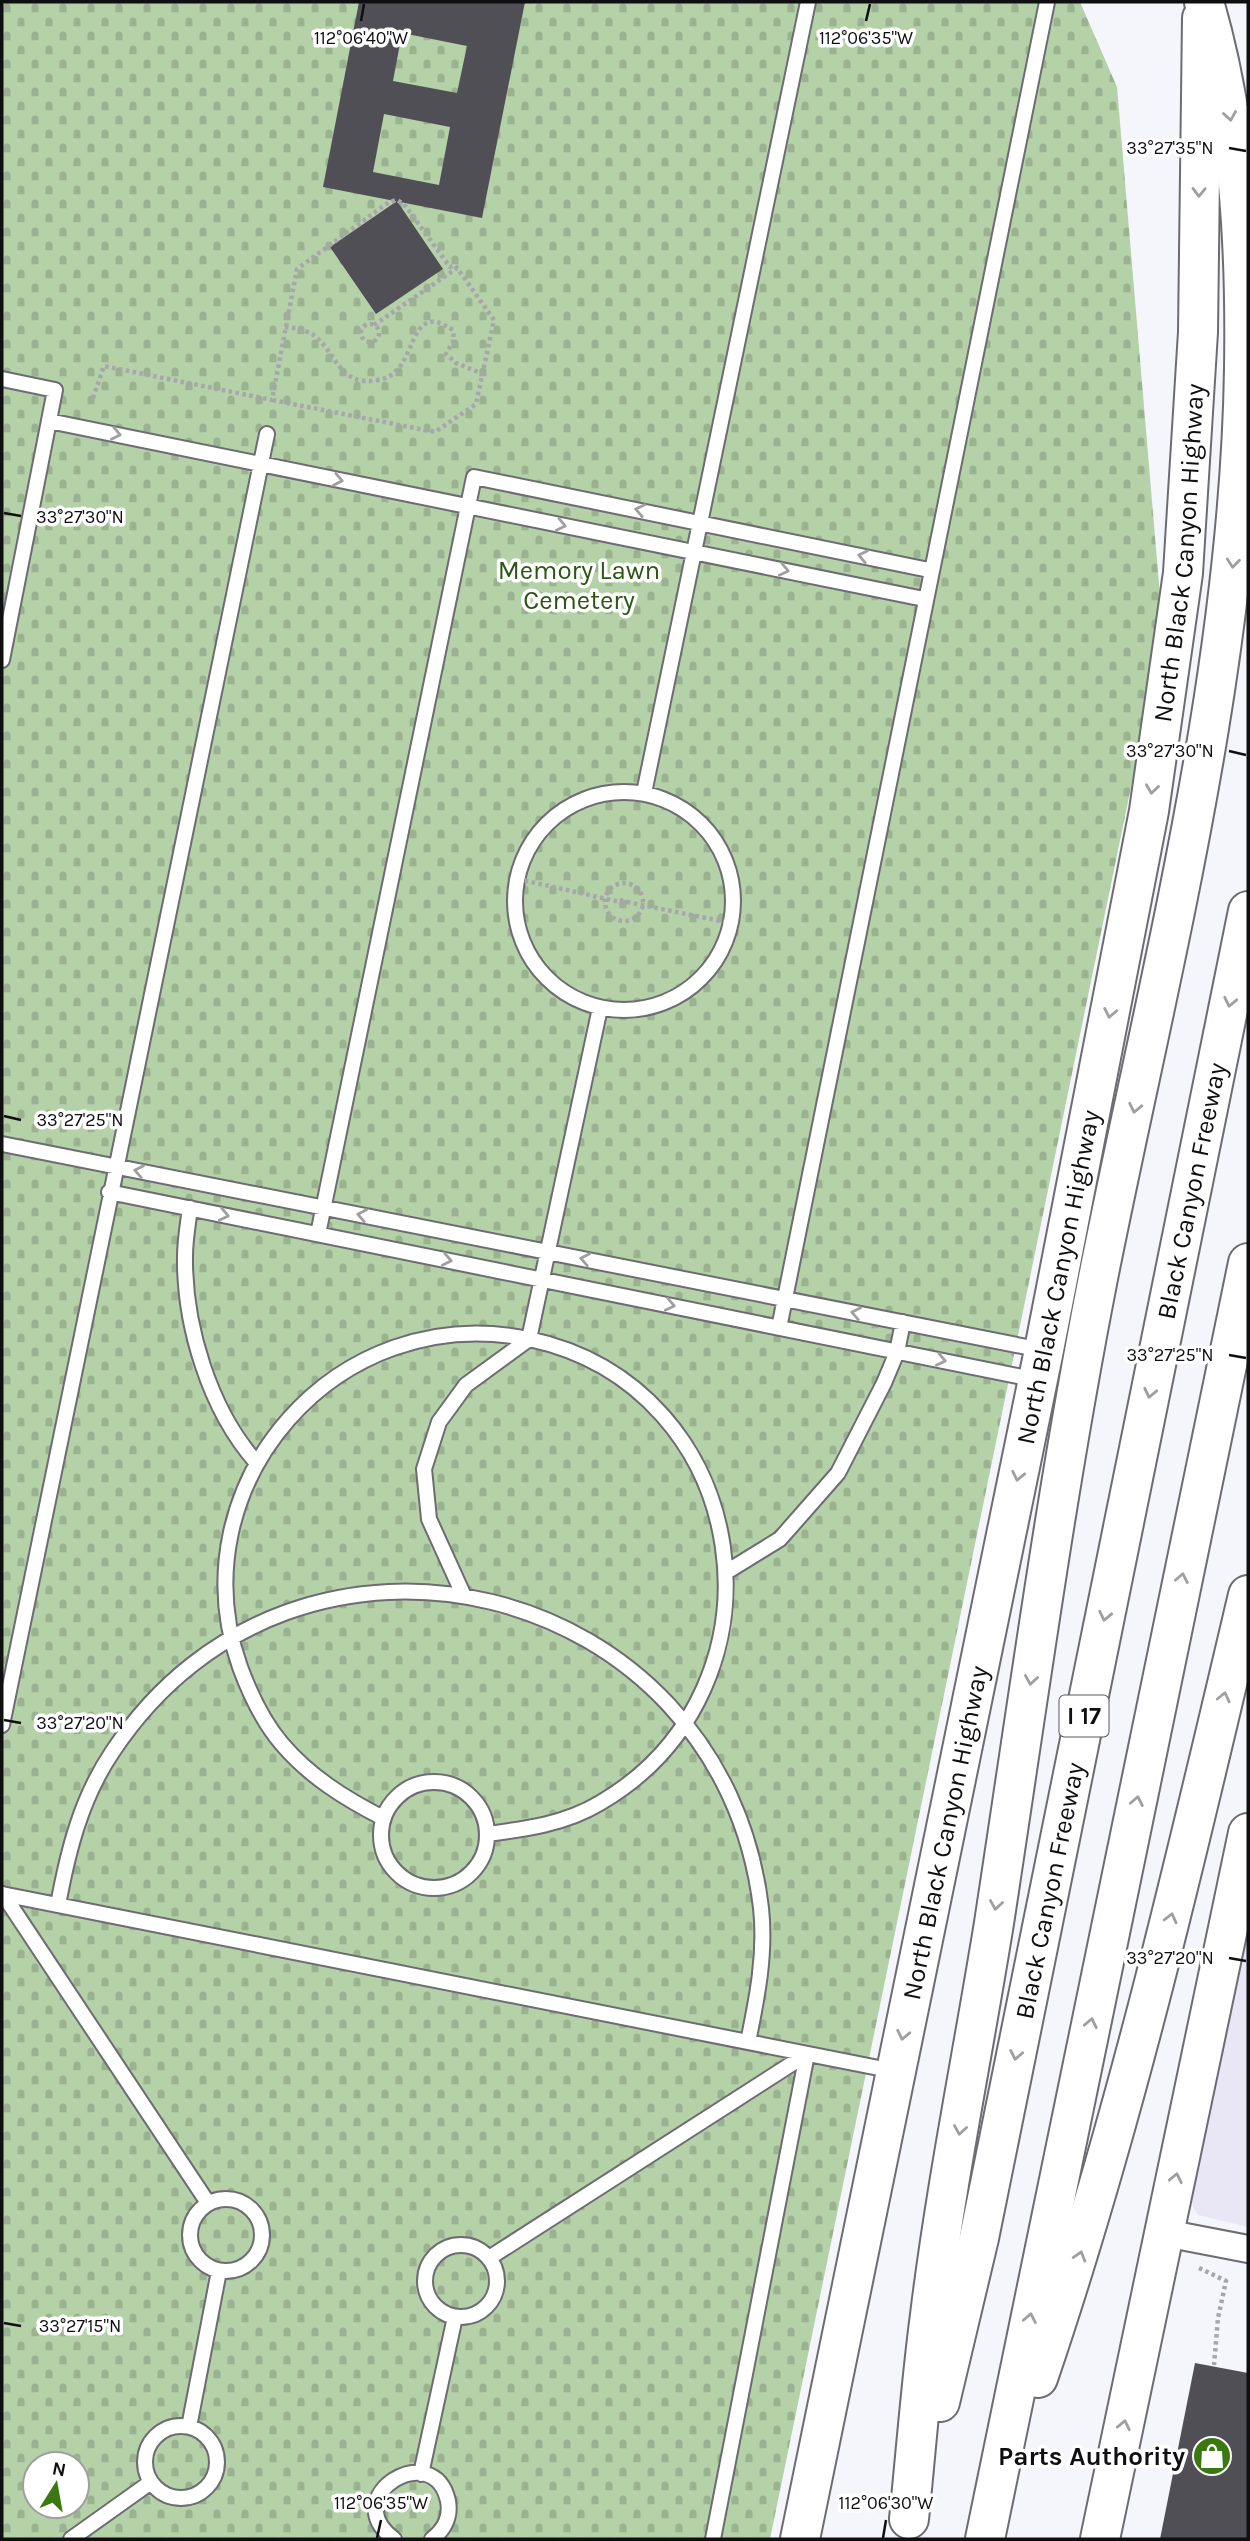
<svg xmlns="http://www.w3.org/2000/svg" width="1250" height="2541" font-family="Karla,sans-serif">
	<style>
		.built { fill: #e9e7f6 }
		.cemetery { fill: url(#cemetery-stones); fill-rule: evenodd }
		.building { fill: #504f56; fill-rule: evenodd }
		.lines { fill: none; stroke-linecap: round; stroke-linejoin: round }
		.service-casing { stroke: #6c6c72; stroke-width: 18 }
		.minor-casing { stroke: #6c6c72; stroke-width: 30 }
		.secondary-casing { stroke: #6c6c72; stroke-width: 42 }
		.motorway-casing { stroke: #6c6c72; stroke-width: 42 }
		.path { stroke: #a7a6ac; stroke-width: 4.5; stroke-dasharray: 3.5 3.5; stroke-linecap: butt }
		.service { stroke: #fff; stroke-width: 14 }
		.minor { stroke: #fff; stroke-width: 26 }
		.secondary { stroke: #fff; stroke-width: 38 }
		.motorway { stroke: #fff; stroke-width: 38 }
		.oneway { stroke: #9f9fa0 }
		.ticks { fill: none; stroke: #0f0e11; stroke-width: 2.5 }
		.labels { text-anchor: middle; stroke-width: 7; stroke-linejoin: round; paint-order: stroke }
		.shield { fill: #fff; stroke: #575658; stroke-width: 2 }
		.shield-label { font-size: 24px; font-weight: bold; fill: #0f0e11 }
		.street-label { font-size: 26px; fill: #0f0e11; stroke: #fff }
		.park-label { font-size: 26px; fill: #2c5613; stroke: #fff }
		.poi-label { font-size: 26px; font-weight: bold; fill: #0f0e11; stroke: #fff; text-anchor: end }
		.ticks-label { font-size: 18px; text-anchor: middle; fill: #0f0e11; stroke: #fff; stroke-width: 7; stroke-linejoin: round; paint-order: stroke }
	</style>
	<defs>
		<pattern id="cemetery-stones" width="16" height="16" patternUnits="userSpaceOnUse" patternTransform="scale(1.75)"><rect width="16" height="16" fill="#b4d1a8"/><path d="M2 7V4a2 2 0 0 1 4 0v3zM10 15v-3a2 2 0 0 1 4 0v3z" fill="#9ab290"/></pattern>
	</defs>
	<rect width="100%" height="100%" fill="#f5f5fc"/>
	<path class="built" d="M 1248,1922 L 1248,2227 L 1198,2215 L 1193,2207 L 1191,2192 Z"/>
	<path class="cemetery" d="M 2,2 L 1080,2 L 1117,87 L 1160,596 L 1144,724 L 770,2539 L 2,2539 ZM 35,2464 L 77,2464 L 77,2506 L 35,2506 Z"/>
	<path class="building" d="M 359,2 L 525,2 L 482,218 L 323,187 ZM 402,33 L 467,46 L 457,93 L 393,81 ZM 384,114 L 450,127 L 439,185 L 373,172 Z
		M 397,201 L 443,269 L 376,314 L 330,247 Z
		M 1195,2363 L 1248,2373 L 1248,2539 L 1160,2539 Z"/>
	<g class="lines">
		<defs>
			<path id="service" d="M 2,379 L 55,390 L 2,660
				M 49,421 L 924,599
				M515 901a109 109 0 1 1 218 0a109 109 0 1 1-218 0Z
				M 644,793 L 808,2
				M 2,1144 L 1042,1350
				M 109,1192 L 1037,1380
				M 190,1208 C 188,1224 185,1240 185,1256 C 184,1326 210,1410 256,1462
				M 318,1234 L 474,477 L 929,570
				M 779,1328 L 1047,2
				M 728,1571 L 780,1539 L 838,1473 L 884,1383 L 897,1352 L 903,1322
				M 463,1594 L 429,1519 L 424,1469 L 439,1422 L 466,1385 L 529,1339 L 600,1008
				M 2,1725 L 267,434
				M381 1835a53 53 0 1 1 106 0a53 53 0 1 1-106 0Z
				M 383,1818 C 346,1799 310,1777 282,1744 C 263,1722 250,1694 240,1667 C 175,1484 338,1299 529,1339 C 754,1387 797,1688 600,1803 C 565,1824 526,1829 487,1834
				M 2,1894 L 894,2071
				M 2,1899 L 3,1894 L 208,2203
				M 58,1905 C 68,1851 81,1798 113,1751 C 297,1474 722,1578 761,1908 C 766,1954 757,1998 748,2042
				M190 2235a36 36 0 1 1 72 0a36 36 0 1 1-72 0Z
				M425 2281a36 36 0 1 1 72 0a36 36 0 1 1-72 0Z
				M 489,2258 L 807,2054 L 713,2539
				M145 2462a36 36 0 1 1 72 0a36 36 0 1 1-72 0Z
				M 189,2427 L 219,2271
				M 421,2474 L 455,2317
				M 71,2539 L 151,2482
				M 394,2539 C 336,2496 434,2437 448,2501 C 451,2517 444,2530 432,2539"/>
			<path id="minor" d="M 1165,2233 L 1248,2249"/>
			<g id="secondary">
				<path id="s1" d="M 800,2539 L 1044,1350 L 1149,811 L 1183,573 L 1198,332 L 1202,18"/>
				<path d="M 1100,2539 L 1248,1833"/>
			</g>
			<g id="motorway">
				<path d="M 1038,2378 C 1125,2122 1186,1858 1248,1595"/>
				<path id="s2" d="M 940,2402 L 979,2238 L 1248,911"/>
				<path d="M 909,2519 C 916,2451 921,2383 930,2315 C 946,2184 973,2053 994,1923 C 1027,1708 1056,1492 1098,1278 C 1158,977 1239,678 1244,369 C 1246,244 1239,122 1204,2"/>
				<path d="M 985,2539 L 1248,1263"/>
			</g>
		</defs>
		<use href="#service" class="service-casing"/>
		<use href="#minor" class="minor-casing"/>
		<use href="#secondary" class="secondary-casing"/>
		<use href="#motorway" class="motorway-casing"/>
		<path class="path" d="M361 333a9 9 0 1 1 18 0a9 9 0 1 1-18 0Z
			M 374,325 L 457,268
			M 285,327 C 296,328 308,330 316,337 C 338,356 340,387 378,380 C 421,374 404,297 453,330 L 454,340 L 446,354 L 456,363 L 483,374
			M 93,398 L 104,366 L 272,400 L 297,269 L 389,202 L 397,200 L 404,204 L 450,267 L 455,265 L 494,320 L 476,404 L 435,432 L 272,400
			M 518,879 L 620,902 L 622,905 L 627,902 L 623,899 L 620,902
			M605 902a19 19 0 1 1 38 0a19 19 0 1 1-38 0Z
			M 627,902 L 731,923
			M 1199,2268 L 1226,2281 L 1218,2318 L 1214,2365"/>
		<use href="#service" class="service"/>
		<use href="#minor" class="minor"/>
		<use href="#secondary" class="secondary"/>
		<use href="#motorway" class="motorway"/>
	</g>
	<defs><path id="oneway-chevron" d="M-2-3.5L2.5 0L-2 3.5" fill="none" stroke-width="1.6" stroke-linecap="round" stroke-linejoin="round" transform="scale(1.75)"/></defs>
	<g class="oneway">
		<use href="#oneway-chevron" transform="translate(1230 116) rotate(81)"/>
		<use href="#oneway-chevron" transform="translate(1199 192) rotate(91)"/>
		<use href="#oneway-chevron" transform="translate(116 434) rotate(11)"/>
		<use href="#oneway-chevron" transform="translate(338 480) rotate(11)"/>
		<use href="#oneway-chevron" transform="translate(640 510) rotate(-168)"/>
		<use href="#oneway-chevron" transform="translate(561 525) rotate(12)"/>
		<use href="#oneway-chevron" transform="translate(863 556) rotate(-168)"/>
		<use href="#oneway-chevron" transform="translate(1233 563) rotate(96)"/>
		<use href="#oneway-chevron" transform="translate(784 570) rotate(12)"/>
		<use href="#oneway-chevron" transform="translate(1152 789) rotate(98)"/>
		<use href="#oneway-chevron" transform="translate(1230 1002) rotate(102)"/>
		<use href="#oneway-chevron" transform="translate(1110 1013) rotate(101)"/>
		<use href="#oneway-chevron" transform="translate(1135 1108) rotate(102)"/>
		<use href="#oneway-chevron" transform="translate(139 1171) rotate(-169)"/>
		<use href="#oneway-chevron" transform="translate(224 1215) rotate(12)"/>
		<use href="#oneway-chevron" transform="translate(362 1215) rotate(-169)"/>
		<use href="#oneway-chevron" transform="translate(585 1259) rotate(-169)"/>
		<use href="#oneway-chevron" transform="translate(447 1260) rotate(11)"/>
		<use href="#oneway-chevron" transform="translate(670 1305) rotate(12)"/>
		<use href="#oneway-chevron" transform="translate(856 1313) rotate(-169)"/>
		<use href="#oneway-chevron" transform="translate(941 1360) rotate(12)"/>
		<use href="#oneway-chevron" transform="translate(1150 1393) rotate(102)"/>
		<use href="#oneway-chevron" transform="translate(1018 1476) rotate(102)"/>
		<use href="#oneway-chevron" transform="translate(1182 1578) rotate(-79)"/>
		<use href="#oneway-chevron" transform="translate(1105 1616) rotate(102)"/>
		<use href="#oneway-chevron" transform="translate(1031 1680) rotate(99)"/>
		<use href="#oneway-chevron" transform="translate(1224 1697) rotate(-77)"/>
		<use href="#oneway-chevron" transform="translate(1137 1801) rotate(-79)"/>
		<use href="#oneway-chevron" transform="translate(996 1905) rotate(99)"/>
		<use href="#oneway-chevron" transform="translate(1171 1918) rotate(-76)"/>
		<use href="#oneway-chevron" transform="translate(1091 2023) rotate(-78)"/>
		<use href="#oneway-chevron" transform="translate(903 2035) rotate(102)"/>
		<use href="#oneway-chevron" transform="translate(1016 2055) rotate(101)"/>
		<use href="#oneway-chevron" transform="translate(960 2130) rotate(99)"/>
		<use href="#oneway-chevron" transform="translate(1176 2178) rotate(-78)"/>
		<use href="#oneway-chevron" transform="translate(1080 2256) rotate(-73)"/>
		<use href="#oneway-chevron" transform="translate(1030 2318) rotate(-79)"/>
		<use href="#oneway-chevron" transform="translate(1124 2425) rotate(-78)"/>
	</g>
	<path class="ticks" d="M 361,21 L 364,4M 866,21 L 870,4M 1229,148 L 1246,151M 4,513 L 21,516M 1229,751 L 1246,755M 4,1116 L 21,1120M 1229,1355 L 1246,1358M 4,1720 L 21,1723M 1229,1958 L 1246,1961M 4,2323 L 21,2326M 377,2538 L 381,2520M 883,2538 L 886,2520"/>
	<defs>
		<symbol id="shop-disc" viewBox="-11 -11 22 22"><circle r="9.5" fill="#3b7812" stroke="#fff"/><path d="M-5-2.5h2.3a2.7 3.5 0 0 1 5.4 0H5L5.5 6h-11ZM-1.5-2.5h3a1.5 2.3 0 0 0-3 0Z" fill="#fff"/></symbol>
	</defs>
	<g fill-rule="evenodd">
		<use href="#shop-disc" x="1190" y="2434" width="44" height="44"/>
	</g>
	<g class="labels">
		<rect class="shield" x="1059.5" y="1695.5" width="49" height="41" rx="5"/>
		<g class="shield-label">
			<text x="1084" y="1724">I 17</text>
		</g>
		<g class="street-label">
			<text dy="9" stroke="none"><textPath href="#s1" startOffset="2023">North Black Canyon Highway</textPath></text>
			<text dy="9" stroke="none"><textPath href="#s2" startOffset="1237">Black Canyon Freeway</textPath></text>
			<text dy="9" stroke="none"><textPath href="#s1" startOffset="1288">North Black Canyon Highway</textPath></text>
			<text dy="9" stroke="none"><textPath href="#s1" startOffset="721">North Black Canyon Highway</textPath></text>
			<text dy="9" stroke="none"><textPath href="#s2" startOffset="523">Black Canyon Freeway</textPath></text>
		</g>
		<g class="park-label">
			<text x="579" y="579">Memory Lawn<tspan x="579" dy="30">Cemetery</tspan></text>
		</g>
		<g class="poi-label">
			<text x="1185" y="2465">Parts Authority</text>
		</g>
	</g>
	<g class="ticks-label">
		<text x="361" y="44">112°06'40"W</text>
		<text x="866" y="44">112°06'35"W</text>
		<text x="1170" y="154">33°27'35"N</text>
		<text x="80" y="523">33°27'30"N</text>
		<text x="1170" y="757">33°27'30"N</text>
		<text x="80" y="1126">33°27'25"N</text>
		<text x="1170" y="1361">33°27'25"N</text>
		<text x="80" y="1729">33°27'20"N</text>
		<text x="1170" y="1964">33°27'20"N</text>
		<text x="80" y="2332">33°27'15"N</text>
		<text x="381" y="2509">112°06'35"W</text>
		<text x="886" y="2509">112°06'30"W</text>
	</g>
	<rect width="1250" height="2541" fill="none" stroke="#0f0e11" stroke-width="7"/>
	<g transform="translate(56 2485) rotate(11)"><circle r="33" fill="#ffffff" stroke="#9f9fa0" stroke-width="2"/>
	<path d="M0-5L12 26L0 18L-12 26Z" fill="#3b7812"/>
	<text y="-10" font-size="19" font-weight="bold" text-anchor="middle" fill="#0f0e11">N</text>
	</g>
</svg>
